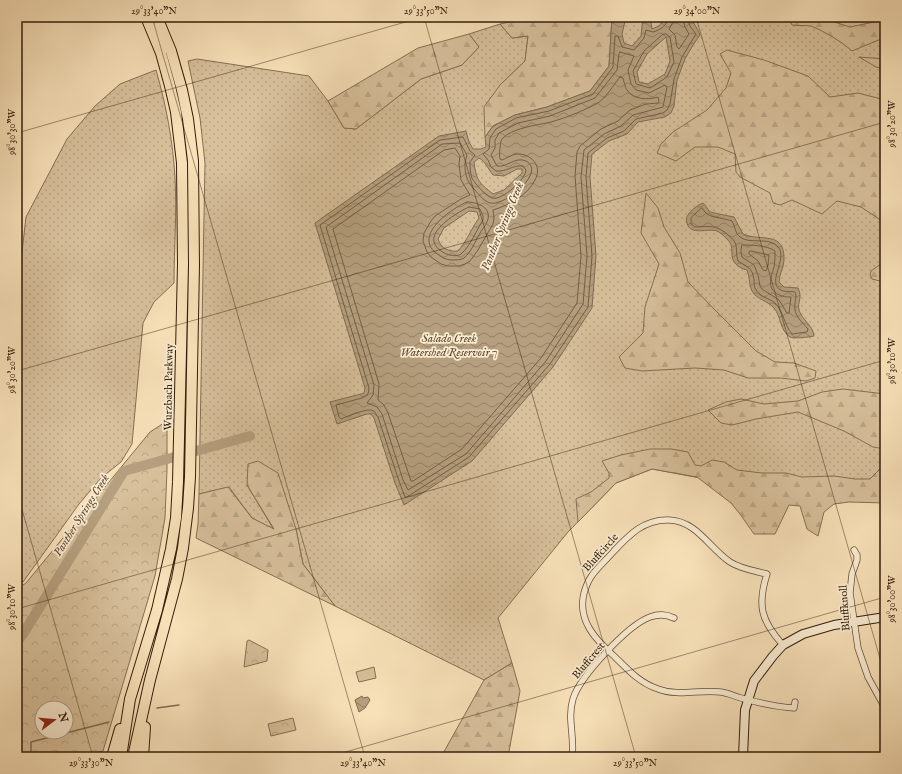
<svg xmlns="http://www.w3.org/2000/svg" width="902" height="774" font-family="'IM FELL English',serif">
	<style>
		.grass { fill: url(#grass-dots); stroke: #866f52 }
		.forest { fill: url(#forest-firs); stroke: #866f52 }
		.park { fill: url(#park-crowns); stroke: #866f52; fill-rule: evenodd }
		.garden { fill: #d7c09b; stroke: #866f52 }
		.water { fill: url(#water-waves); stroke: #816b50; fill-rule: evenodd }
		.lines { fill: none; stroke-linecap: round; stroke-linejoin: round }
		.shore { stroke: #745e44; stroke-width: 1 }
		.stream { stroke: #816b50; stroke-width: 1.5 }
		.river { stroke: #b59f7e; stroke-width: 10 }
		.street-casing { stroke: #654f36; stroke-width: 7 }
		.secondary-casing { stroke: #341e0a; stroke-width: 10 }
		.highway-casing { stroke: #341e0a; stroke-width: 12 }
		.street { stroke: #faecd2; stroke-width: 5.5 }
		.secondary { stroke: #faecd2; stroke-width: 8 }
		.highway { stroke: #f8e1b9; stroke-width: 10 }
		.ticks { fill: none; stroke: #341e0a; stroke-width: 1; stroke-opacity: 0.45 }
		.labels { text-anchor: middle; stroke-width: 3.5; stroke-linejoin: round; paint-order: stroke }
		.street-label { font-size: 11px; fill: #341e0a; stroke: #faecd2 }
		.water-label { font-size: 12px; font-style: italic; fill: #614b33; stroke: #faecd2 }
		.neatline { fill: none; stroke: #341e0a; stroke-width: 1.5 }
		.ticks-label { font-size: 10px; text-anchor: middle; fill: #341e0a }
	</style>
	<defs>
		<pattern id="grass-dots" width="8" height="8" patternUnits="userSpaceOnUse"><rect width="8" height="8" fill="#d7c09b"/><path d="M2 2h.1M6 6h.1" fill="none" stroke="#b9a584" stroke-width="1.8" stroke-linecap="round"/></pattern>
		<pattern id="forest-firs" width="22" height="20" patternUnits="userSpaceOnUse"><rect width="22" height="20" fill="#d7c09b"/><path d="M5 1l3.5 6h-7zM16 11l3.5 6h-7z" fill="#b9a584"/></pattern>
		<pattern id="park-crowns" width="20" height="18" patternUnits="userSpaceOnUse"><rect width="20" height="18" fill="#d7c09b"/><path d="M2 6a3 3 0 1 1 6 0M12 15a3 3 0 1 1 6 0" fill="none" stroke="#b9a584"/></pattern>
		<pattern id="water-waves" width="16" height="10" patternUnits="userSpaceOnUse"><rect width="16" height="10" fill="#b59f7e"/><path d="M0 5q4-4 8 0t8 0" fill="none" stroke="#948165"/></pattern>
	</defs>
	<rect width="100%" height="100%" fill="#f8e1b9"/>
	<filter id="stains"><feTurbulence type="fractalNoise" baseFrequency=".005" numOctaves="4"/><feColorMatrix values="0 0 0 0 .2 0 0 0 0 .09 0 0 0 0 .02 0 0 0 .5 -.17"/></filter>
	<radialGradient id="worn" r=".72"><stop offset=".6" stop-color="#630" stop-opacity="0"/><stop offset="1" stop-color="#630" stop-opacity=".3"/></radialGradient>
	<path class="grass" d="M 612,17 L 885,17 L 885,493 L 743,486 L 652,469 L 616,483 L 568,532 L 498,618 L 512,663 L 484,680 L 335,606 L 303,564 L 296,529 L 247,485 L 274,530 L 252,518 L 229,487 L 199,494 L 205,163 L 200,118 L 188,61 L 197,59 L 309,76 L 328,101 L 344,128 L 356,129 L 421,79 L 462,65 L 479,47 L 469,34 L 500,24 L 512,38 L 528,36 L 525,61 L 500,85 L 493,126 L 610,39 Z
		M 156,70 C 166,105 173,141 175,178 C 177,213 174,248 174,283 L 154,302 L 143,323 L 132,444 L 121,462 L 101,478 L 79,504 L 23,582 L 17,581 L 17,296 L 26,217 L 67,139 L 95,106 L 120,84 Z"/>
	<path class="forest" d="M 519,17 L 612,17 L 609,66 L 590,91 L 547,107 L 515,115 L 493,126 L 485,137 L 484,107 L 500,85 L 525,61 L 528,36 L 512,38 L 500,24 L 514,21 Z
		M 790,17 L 805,17 L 828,20 L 850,27 L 874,22 L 885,21 L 885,43 L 881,39 L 852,51 C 842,42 824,31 811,26 C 806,25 798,26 792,25 L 789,19 Z
		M 469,34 L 479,47 L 462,65 L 421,79 L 356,129 L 344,128 L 328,101 L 418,48 Z
		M 727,50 L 764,60 L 808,76 L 830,97 L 858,93 L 885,100 L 885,223 L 861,207 L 837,201 L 822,214 L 792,200 L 780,205 L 773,203 L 770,193 L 740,177 L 736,172 L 735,154 L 718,147 L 695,147 L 676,161 L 657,153 L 661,144 L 673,132 L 707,110 L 726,88 L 731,73 L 720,54 Z
		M 859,57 L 885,59 L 885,69 L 876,67 Z
		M 646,193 L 658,208 L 664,227 L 680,253 L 688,282 L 712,307 L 756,351 L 775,362 L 794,363 L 816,371 L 815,378 L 806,381 L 781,378 L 748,378 L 724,370 L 695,368 L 642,371 L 625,368 L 619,357 L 643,333 L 645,307 L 659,264 L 641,233 Z
		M 885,261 L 885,287 L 880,281 L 872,279 L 870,275 L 871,271 Z
		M 843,389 L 885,394 L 885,449 L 873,447 L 844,431 L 798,412 L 756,419 L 732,425 L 721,423 L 708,410 L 726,402 L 741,399 L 764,404 L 798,401 L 822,392 Z
		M 650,449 L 671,449 L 688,452 L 695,465 L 701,466 L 712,460 L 724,462 L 737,470 L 762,473 L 786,473 L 802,477 L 834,476 L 855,479 L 870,479 L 885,464 L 885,503 L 849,502 L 834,504 L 824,512 L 818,536 L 807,529 L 800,506 L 789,505 L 775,534 L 754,534 L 740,514 L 731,503 L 697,477 L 652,469 L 616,483 L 578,522 L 576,499 L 591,492 L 609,478 L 609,473 L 602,461 L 621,455 Z
		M 258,461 L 278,473 L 296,529 L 303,564 L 335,606 L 196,538 L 198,524 L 199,494 L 228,487 L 252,518 L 274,529 L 247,485 L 248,464 Z
		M 512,663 L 520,691 L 508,757 L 441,757 L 484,680 Z"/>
	<path class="park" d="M 167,421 L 167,470 L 165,518 L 155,576 L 103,751 L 79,757 L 17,757 L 17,589 L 26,583 L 150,432 ZM 42,708 L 66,708 L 66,732 L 42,732 Z
		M 249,640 L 268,650 L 267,661 L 244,667 L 247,641 Z
		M 293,718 L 296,730 L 271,736 L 268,724 Z"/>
	<path class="garden" d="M 374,667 L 376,678 L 359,682 L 356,672 Z"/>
	<path class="water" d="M 612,17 L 626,17 L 622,34 L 624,43 L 632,46 L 641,36 L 643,17 L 650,17 L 652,29 L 659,26 L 666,17 L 691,17 C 693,24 698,28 700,35 L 693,45 L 685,59 L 677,80 L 674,106 L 671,113 L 665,117 L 638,122 L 627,134 L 609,141 L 592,154 L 590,177 L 596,256 L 592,308 L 553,367 L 472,461 L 404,505 L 395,483 L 374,418 L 371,414 L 367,414 L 337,424 L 330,402 L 361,394 L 364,393 L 365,388 L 315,223 L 439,136 L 466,131 L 469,142 L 473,149 L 481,149 L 486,147 L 485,137 L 493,126 L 515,115 L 547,107 L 590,91 L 609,66 ZM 666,37 L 670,61 L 665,74 L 648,84 L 639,82 L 637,72 L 647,54 ZM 479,158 C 486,162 488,169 493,175 L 504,176 L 517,169 L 522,169 L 522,173 L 504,190 L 493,194 C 479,183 476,180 474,162 ZM 469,211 L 477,212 L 479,218 C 471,229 467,241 458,251 C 448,252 441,248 438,239 L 444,228 Z
		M 703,203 C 706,206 707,208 709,211 C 711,213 730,216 734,217 L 743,234 C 761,242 785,230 784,260 C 784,268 779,274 779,282 L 784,287 L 798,288 C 803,298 797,302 799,310 C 802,320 813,325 814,336 C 811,337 792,339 790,337 C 780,331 781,316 774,308 C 767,300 757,300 752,291 C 749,286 750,277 747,270 C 743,269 738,267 736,264 C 728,257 736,247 727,239 C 724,236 721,233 717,231 C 708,228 690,236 687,223 C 686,220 686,217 688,215 C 691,210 698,205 703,203 Z
		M 362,696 L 363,698 L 368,697 L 370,700 L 365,708 L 359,712 L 355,700 Z"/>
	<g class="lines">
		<path class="shore" d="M 669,17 C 667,25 661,30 653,32 L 646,30 L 644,38 L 634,50 L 622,47 L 618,36 L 615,36 L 613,67 L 593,94 L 549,111 L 516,118 L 496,129 L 490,138 L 489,149 L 483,154 L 488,160 L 491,167 L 496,171 C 507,172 512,165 523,166 L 526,170 C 526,179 502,201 492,198 C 487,197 474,183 472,178 C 470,173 470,167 470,162 L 475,155 L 470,151 L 463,137 L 440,140 L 320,225 L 369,388 L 368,394 L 362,398 L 336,405 L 339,417 L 341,419 C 348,416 369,407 374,411 C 375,412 377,416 378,417 L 399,481 L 405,497 L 407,497 L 469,457 L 550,364 L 588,307 L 592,256 L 586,177 L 588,153 L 607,138 L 624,131 L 636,119 L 663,113 L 667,110 L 670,104 L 674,79 L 682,57 L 696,34 L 690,26 L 687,17
			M 674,17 L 673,22 L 669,29 L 675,35 L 677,47 L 679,49 L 689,34 L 685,27 L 682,17
			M 666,34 L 670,37 L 674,62 L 667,77 L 650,88 L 636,84 L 633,71 L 644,51 L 662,35 Z
			M 620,52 L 634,56 L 628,70 L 631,84 L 636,90 L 649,93 L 665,85 L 667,87 L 663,107 L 633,115 L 621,126 L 604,134 L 584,150 L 581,177 L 587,256 L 583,304 L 546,361 L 466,454 L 408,490 L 403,480 L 382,414 L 377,407 L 367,403 L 373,395 L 374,385 L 326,227 L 442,144 L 460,143 L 467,155 C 463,166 465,178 472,187 C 477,192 483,201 490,203 C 504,207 547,172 526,161 C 515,156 507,168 497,166 L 491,155 L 495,148 L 495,140 L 499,133 L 518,123 L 550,116 L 595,98 L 617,70 L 619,54 Z
			M 620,77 L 623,78 C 624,82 625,87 627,90 C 634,100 648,100 658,97 L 659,101 L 658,103 L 646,104 L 630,110 L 618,121 L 601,129 L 580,146 L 577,152 L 575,176 L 581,256 L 577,303 L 541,358 L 462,449 L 413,481 L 411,481 L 388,413 L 384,405 L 378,400 L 379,384 L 333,229 L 444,150 L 455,148 L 460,156 L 459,164 L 461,180 L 470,195 L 461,199 L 435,216 L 431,221 L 424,233 L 423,241 L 427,252 L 431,257 L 441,264 L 448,266 L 459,266 L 465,264 L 470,261 L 478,250 L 493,224 L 494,218 L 493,210 C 509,205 527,196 535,180 C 543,166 531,153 516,154 C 511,155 507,158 502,160 L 500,159 C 499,157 500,141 502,139 C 511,128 538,125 551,122 C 565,118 583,111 596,104 C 606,99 613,85 620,77 Z
			M 467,202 C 478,202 493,208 487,222 C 486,226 481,230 479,235 C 475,242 471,252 464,258 C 461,260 456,260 452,260 C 446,260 441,257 436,253 C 413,235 452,208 467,202 Z
			M 469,207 L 480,209 L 483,216 L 483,220 C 477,229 470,247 461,254 C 452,260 431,249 434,237 C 437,225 458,212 469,207 Z
			M 702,208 C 704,211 706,214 709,215 C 712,217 727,219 732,221 C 735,226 735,233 740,237 C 750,245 769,236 778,247 C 789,259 764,284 783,291 C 787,292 792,291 795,292 C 797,297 795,299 795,304 C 793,315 802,322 808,329 L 807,332 L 792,334 C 784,325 784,312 775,303 C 769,298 759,297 755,288 C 754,286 754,282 754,279 C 752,267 747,267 738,261 C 736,255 737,251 736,245 C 735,241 732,238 728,235 C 717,225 710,226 695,227 L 691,224 L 691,218 Z
			M 742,245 C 751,245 767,245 775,251 C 775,256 775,262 774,267 C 771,278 765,290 782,296 C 785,297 788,297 791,297 L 789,313 L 787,313 L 779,300 L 762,289 L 760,286 L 758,275 L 754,265 L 742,257 L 741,252 Z
			M 751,251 L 769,255 L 768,265 L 766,271 L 763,270 L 758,261 L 749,254 L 749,252 Z"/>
		<path class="stream" d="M 157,708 L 179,705
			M 31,757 L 31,742 L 109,722"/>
		<path class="river" d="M 17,642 L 23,634 L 124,471 L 250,436"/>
		<defs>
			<path id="street" d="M 854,550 L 857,555 L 857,560 L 852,574 L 850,593 L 858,648 L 868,677 L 885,708
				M 783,645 C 761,621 757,605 767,574 C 755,571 741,569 730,562 C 709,548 697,521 669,520 C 644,519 629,535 614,551 C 607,559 599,566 593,574 C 589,579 586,586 584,593 C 577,621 596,640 615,657 C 628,670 640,683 658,689 C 679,697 699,689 721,692 C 728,693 734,696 741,698 C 759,703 776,707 794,708 L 795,702
				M 572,757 C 575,738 567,718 573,699 C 580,676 628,625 650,617 C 658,614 666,614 674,618"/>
			<path id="secondary" d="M 743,757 L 745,710 L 754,681 L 773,656 L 783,645 L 803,634 L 834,625 L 885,617"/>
			<path id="highway" d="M 112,757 L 120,729
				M 121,757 L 130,699 L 157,610 L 171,549 L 176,518 L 178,482 L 183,264 L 182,163 L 176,112 L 170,86 L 161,53 L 146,17
				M 133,757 L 150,680 L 177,579 L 183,548 L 188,508 L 190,477 L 194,265 L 193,161 L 188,119 L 182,90 L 171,51 L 157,17
				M 143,757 L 145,727"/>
		</defs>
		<use href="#street" class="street-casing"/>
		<use href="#secondary" class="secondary-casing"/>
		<use href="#highway" class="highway-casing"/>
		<use href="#street" class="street"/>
		<use href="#secondary" class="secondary"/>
		<use href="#highway" class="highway"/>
	</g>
	<path class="ticks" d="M 152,17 L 365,757M 424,17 L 636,757M 696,17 L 885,676M 17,133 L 423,17M 17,371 L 885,122M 17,492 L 93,757M 17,609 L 885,360M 328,757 L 885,597"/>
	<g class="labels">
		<g class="street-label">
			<text transform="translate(168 387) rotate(-89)" y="4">Wurzbach Parkway</text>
			<text transform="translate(600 552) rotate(-48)" y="4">Bluffcircle</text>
			<text transform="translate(844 608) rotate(-94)" y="4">Bluffknoll</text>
			<text transform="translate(588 660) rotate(-50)" y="4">Bluffcrest</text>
		</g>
		<g class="water-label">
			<text transform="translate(502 226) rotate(-68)" y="4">Panther Springs Creek</text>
			<text x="449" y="342">Salado Creek<tspan x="449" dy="14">Watershed Reservoir 7</tspan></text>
			<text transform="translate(81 515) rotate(-58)" y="4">Panther Springs Creek</text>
		</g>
	</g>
	<rect width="902" height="774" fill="none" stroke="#f8e1b9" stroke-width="44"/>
	<g transform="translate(54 720) rotate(74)"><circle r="19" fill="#faecd2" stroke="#ab9a82"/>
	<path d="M0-3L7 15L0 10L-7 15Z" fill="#8f2418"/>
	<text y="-6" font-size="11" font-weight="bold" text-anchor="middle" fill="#341e0a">N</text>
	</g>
	<rect x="22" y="22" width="858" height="730" class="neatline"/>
	<g class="ticks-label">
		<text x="154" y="14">29°33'40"N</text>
		<text x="426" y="14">29°33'50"N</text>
		<text x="697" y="14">29°34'00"N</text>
		<text transform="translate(891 124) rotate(-90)" y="4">98°30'20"W</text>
		<text transform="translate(11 132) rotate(-90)" y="4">98°30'30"W</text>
		<text transform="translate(891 361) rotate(-90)" y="4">98°30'10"W</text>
		<text transform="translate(11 370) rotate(-90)" y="4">98°30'20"W</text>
		<text transform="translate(891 599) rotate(-90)" y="4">98°30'00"W</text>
		<text transform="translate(11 607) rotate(-90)" y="4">98°30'10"W</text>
		<text x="91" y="766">29°33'30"N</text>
		<text x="363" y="766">29°33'40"N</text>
		<text x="635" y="766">29°33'50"N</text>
	</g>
	<rect width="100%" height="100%" filter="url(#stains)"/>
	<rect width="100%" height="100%" fill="url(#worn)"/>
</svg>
